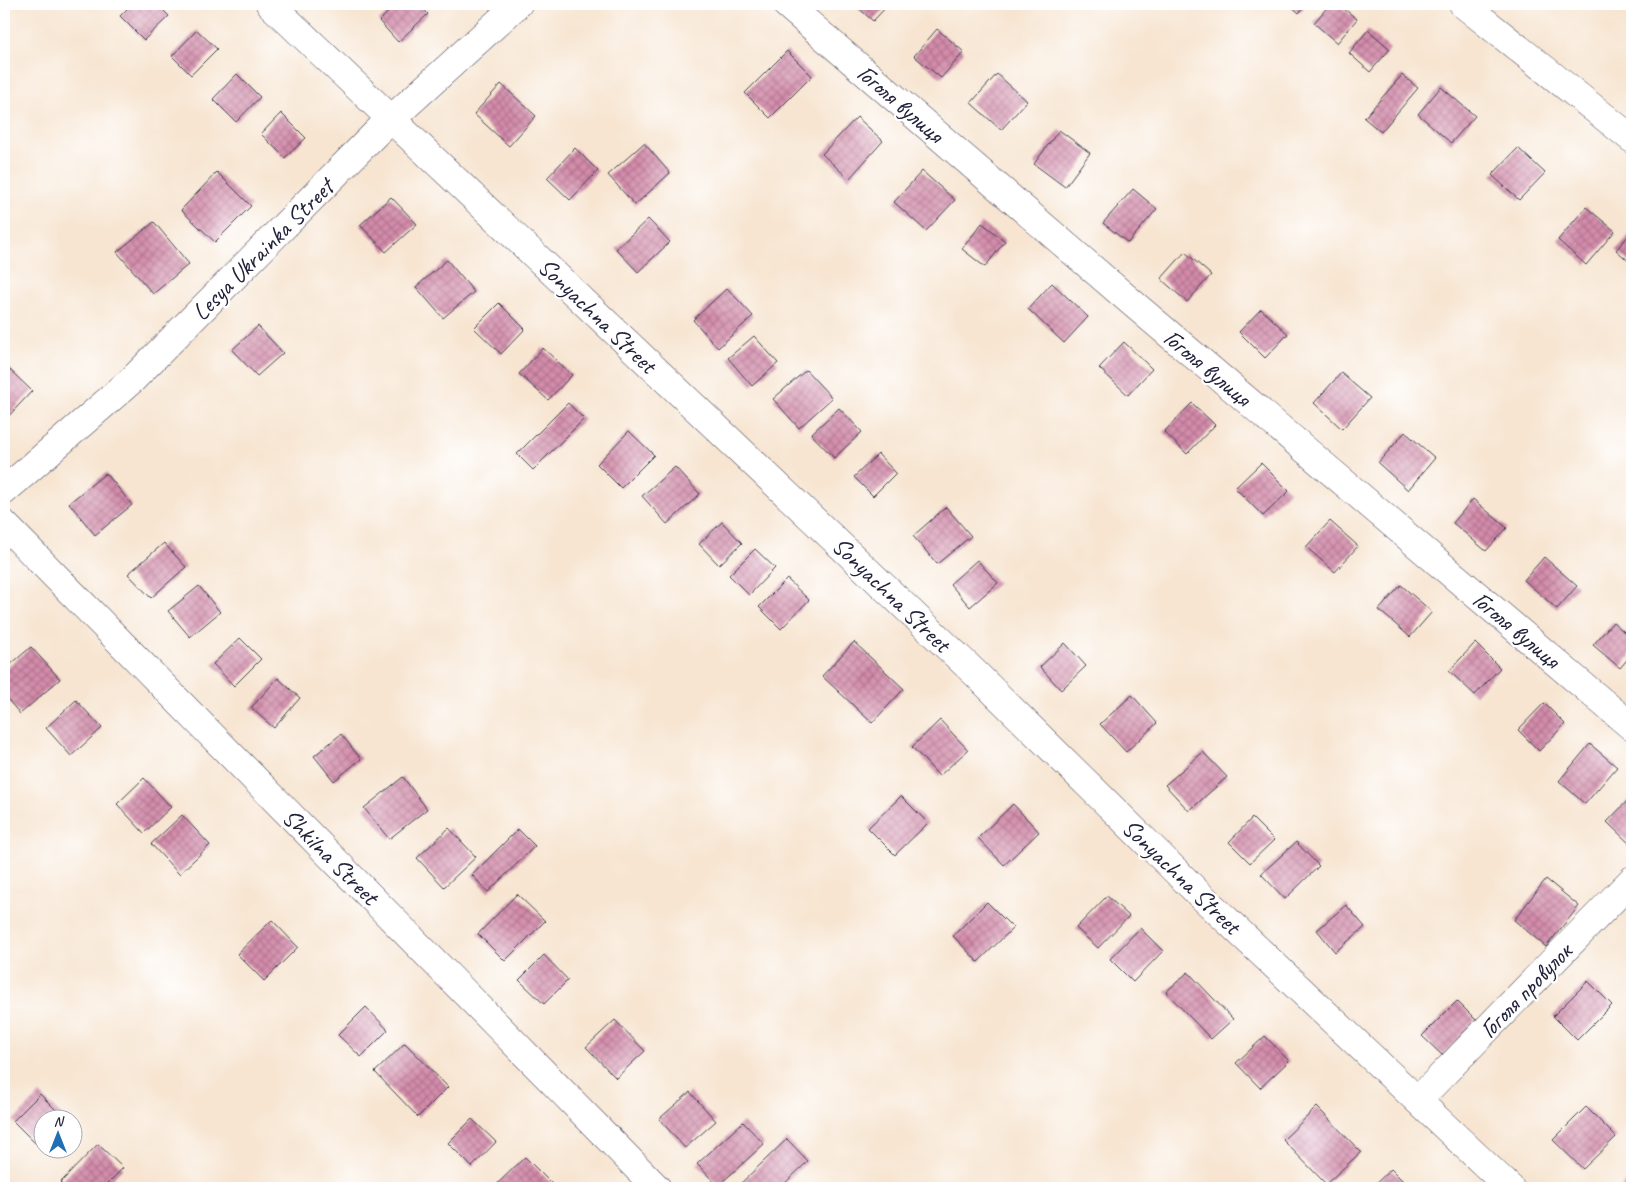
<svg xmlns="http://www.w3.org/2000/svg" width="1636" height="1192" font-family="Caveat,sans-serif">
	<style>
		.building { fill: url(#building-cross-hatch) }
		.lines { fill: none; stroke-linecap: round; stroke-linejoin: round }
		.street-casing { stroke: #423f52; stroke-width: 29 }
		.street { stroke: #fff; stroke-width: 28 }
		.labels { text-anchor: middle; stroke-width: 4.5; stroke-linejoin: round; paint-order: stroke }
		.street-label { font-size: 25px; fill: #22223b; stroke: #fff }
	</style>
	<defs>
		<pattern id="building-cross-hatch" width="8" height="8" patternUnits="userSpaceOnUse" patternTransform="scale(1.25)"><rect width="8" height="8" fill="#d48cab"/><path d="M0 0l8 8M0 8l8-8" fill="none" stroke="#ac728c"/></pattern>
	</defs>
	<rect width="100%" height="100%" fill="#fff"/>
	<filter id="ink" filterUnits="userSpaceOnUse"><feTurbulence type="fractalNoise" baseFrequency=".02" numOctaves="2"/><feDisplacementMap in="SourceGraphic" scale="10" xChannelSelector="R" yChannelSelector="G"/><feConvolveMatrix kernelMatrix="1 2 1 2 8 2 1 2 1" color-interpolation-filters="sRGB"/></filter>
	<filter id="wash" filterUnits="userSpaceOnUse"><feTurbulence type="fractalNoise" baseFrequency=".0096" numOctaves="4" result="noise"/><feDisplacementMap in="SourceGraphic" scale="20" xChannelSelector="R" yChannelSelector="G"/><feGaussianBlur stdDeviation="1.12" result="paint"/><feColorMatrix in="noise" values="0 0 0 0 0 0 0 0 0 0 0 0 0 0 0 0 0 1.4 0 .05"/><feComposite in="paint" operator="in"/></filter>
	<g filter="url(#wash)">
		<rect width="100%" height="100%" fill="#f7e5d1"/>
		<g id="blocks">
			<path class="building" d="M 132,4 L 157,4 L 169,16 L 144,40 L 120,16 Z
				M 397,4 L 419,4 L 428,14 L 398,42 L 379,21 Z
				M 854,4 L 889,4 L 873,21 Z
				M 1289,4 L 1307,4 L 1299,13 Z
				M 1330,4 L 1338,4 L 1357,19 L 1337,43 L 1314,23 Z
				M 937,29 L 964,52 L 941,78 L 914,56 Z
				M 197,30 L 217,49 L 191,75 L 172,56 Z
				M 1368,30 L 1390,49 L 1370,72 L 1349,53 Z
				M 787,51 L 812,76 L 770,118 L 745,93 Z
				M 237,74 L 260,97 L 236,122 L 213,99 Z
				M 997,74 L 1027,101 L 1001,130 L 971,103 Z
				M 1402,75 L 1418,88 L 1381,132 L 1364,118 Z
				M 501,84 L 536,116 L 509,146 L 474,114 Z
				M 1441,87 L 1475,116 L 1451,143 L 1418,114 Z
				M 281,113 L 306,138 L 285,158 L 261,134 Z
				M 857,117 L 883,141 L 849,179 L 822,154 Z
				M 1059,130 L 1090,153 L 1065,187 L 1034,164 Z
				M 644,143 L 670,173 L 635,205 L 608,175 Z
				M 575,148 L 598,171 L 570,200 L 547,178 Z
				M 1518,148 L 1545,173 L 1519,200 L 1492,175 Z
				M 922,171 L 955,200 L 926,231 L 894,202 Z
				M 217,172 L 251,206 L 215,242 L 181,210 Z
				M 1133,189 L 1157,209 L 1128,243 L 1103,223 Z
				M 391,197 L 417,224 L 386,252 L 360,225 Z
				M 1586,207 L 1615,231 L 1586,265 L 1558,240 Z
				M 648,219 L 670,242 L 638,272 L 616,249 Z
				M 154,222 L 189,264 L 153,294 L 117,252 Z
				M 982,223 L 1005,241 L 985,267 L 962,249 Z
				M 1632,232 L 1632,264 L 1616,250 Z
				M 1185,252 L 1211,275 L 1187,302 L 1161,279 Z
				M 447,260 L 474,292 L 443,318 L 416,287 Z
				M 1052,283 L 1088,317 L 1064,343 L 1028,309 Z
				M 727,288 L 753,316 L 718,348 L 693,320 Z
				M 499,303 L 525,329 L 501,354 L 474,328 Z
				M 1261,309 L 1288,334 L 1265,358 L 1239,332 Z
				M 258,326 L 283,353 L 257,376 L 232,350 Z
				M 754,336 L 778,363 L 752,386 L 728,358 Z
				M 1124,342 L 1152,369 L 1128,395 L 1099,368 Z
				M 543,348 L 572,375 L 548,400 L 519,374 Z
				M 4,364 L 32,391 L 5,420 L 4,418 Z
				M 806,370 L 832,398 L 799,428 L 773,399 Z
				M 1341,373 L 1370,398 L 1342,429 L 1314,403 Z
				M 568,403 L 584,419 L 533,470 L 517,454 Z
				M 1192,403 L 1215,425 L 1187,454 L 1164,432 Z
				M 839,408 L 862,432 L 834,458 L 811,434 Z
				M 629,431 L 654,455 L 621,488 L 597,464 Z
				M 1405,432 L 1435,458 L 1408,490 L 1378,463 Z
				M 878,454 L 896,473 L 873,496 L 854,477 Z
				M 1261,463 L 1289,491 L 1263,516 L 1235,488 Z
				M 675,467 L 700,494 L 667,524 L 642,496 Z
				M 106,473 L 132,505 L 95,535 L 69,503 Z
				M 1473,499 L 1507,528 L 1486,551 L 1453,523 Z
				M 946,507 L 971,536 L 937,564 L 913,536 Z
				M 1330,521 L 1358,546 L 1335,572 L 1306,547 Z
				M 722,522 L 742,543 L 719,565 L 699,544 Z
				M 164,543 L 186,567 L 151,598 L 128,574 Z
				M 755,549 L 775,568 L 749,595 L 729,575 Z
				M 1544,557 L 1577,586 L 1557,609 L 1524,580 Z
				M 977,560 L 998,583 L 970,607 L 950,584 Z
				M 787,579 L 809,600 L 781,629 L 759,607 Z
				M 1401,585 L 1432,612 L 1410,637 L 1379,610 Z
				M 199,586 L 220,612 L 190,637 L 168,611 Z
				M 1613,622 L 1632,639 L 1632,654 L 1620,668 L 1593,645 Z
				M 240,638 L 261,659 L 234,686 L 213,664 Z
				M 854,642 L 904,689 L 872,723 L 822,676 Z
				M 1065,643 L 1086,666 L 1061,690 L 1040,667 Z
				M 1475,643 L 1500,668 L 1475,695 L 1449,671 Z
				M 31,647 L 60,679 L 20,714 L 4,695 L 4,670 Z
				M 278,678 L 300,698 L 274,728 L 251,708 Z
				M 1132,695 L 1157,723 L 1126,752 L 1100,724 Z
				M 76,700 L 102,728 L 71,756 L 46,728 Z
				M 1544,703 L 1565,724 L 1539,751 L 1518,730 Z
				M 940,720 L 968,750 L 939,776 L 912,747 Z
				M 341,734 L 361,759 L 334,781 L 314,756 Z
				M 1590,744 L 1617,767 L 1585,804 L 1559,781 Z
				M 1203,752 L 1227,777 L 1189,811 L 1165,785 Z
				M 403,777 L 427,809 L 389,839 L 364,808 Z
				M 144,778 L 171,807 L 144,833 L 117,804 Z
				M 901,796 L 928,823 L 895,855 L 868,828 Z
				M 1632,796 L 1632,844 L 1631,845 L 1607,822 Z
				M 1013,804 L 1039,832 L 1004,865 L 978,838 Z
				M 182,815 L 210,845 L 179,874 L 151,844 Z
				M 1252,818 L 1274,840 L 1250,863 L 1229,842 Z
				M 449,828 L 476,857 L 444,887 L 417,858 Z
				M 518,829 L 535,846 L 488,892 L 472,875 Z
				M 1296,842 L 1319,866 L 1285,899 L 1261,874 Z
				M 1546,879 L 1579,906 L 1546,947 L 1514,920 Z
				M 517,894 L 545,921 L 505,961 L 478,934 Z
				M 1107,896 L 1129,916 L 1098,948 L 1076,928 Z
				M 987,902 L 1013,928 L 978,962 L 953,936 Z
				M 1346,905 L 1365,927 L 1335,952 L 1317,930 Z
				M 272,920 L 298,947 L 264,981 L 237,954 Z
				M 1140,928 L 1163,951 L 1133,982 L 1110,959 Z
				M 544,955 L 568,980 L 544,1004 L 519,980 Z
				M 1188,972 L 1233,1019 L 1211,1039 L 1166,992 Z
				M 1588,981 L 1612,1005 L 1577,1040 L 1553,1016 Z
				M 1457,1001 L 1476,1020 L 1442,1055 L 1422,1036 Z
				M 366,1007 L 388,1030 L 361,1057 L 338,1035 Z
				M 615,1020 L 645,1051 L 616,1078 L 586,1047 Z
				M 1265,1036 L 1289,1061 L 1260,1088 L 1236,1063 Z
				M 405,1043 L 448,1087 L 418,1117 L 375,1072 Z
				M 690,1092 L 716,1121 L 685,1148 L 659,1119 Z
				M 40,1094 L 62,1116 L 59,1120 L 42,1120 L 42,1136 L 35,1143 L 13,1121 Z
				M 1317,1107 L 1361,1152 L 1326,1184 L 1283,1140 Z
				M 1586,1107 L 1616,1137 L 1583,1169 L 1553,1140 Z
				M 472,1119 L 496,1142 L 472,1167 L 448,1143 Z
				M 743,1122 L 764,1144 L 718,1186 L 697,1164 Z
				M 787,1139 L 808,1161 L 780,1188 L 736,1188 Z
				M 98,1144 L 123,1168 L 103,1188 L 66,1188 L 60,1183 Z
				M 525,1157 L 552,1184 L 548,1188 L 493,1188 Z
				M 1391,1169 L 1406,1184 L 1402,1188 L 1371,1188 Z
				M 1632,1175 L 1632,1188 L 1620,1188 Z"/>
		</g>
	</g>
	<g filter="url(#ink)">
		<use href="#blocks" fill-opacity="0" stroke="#423f52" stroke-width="1"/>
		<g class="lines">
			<defs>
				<path id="street" d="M 270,4 L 976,674 L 1196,891 L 1510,1188
					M 786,4 L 1130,301 L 1632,727
					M 1463,4 L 1632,139
					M 4,491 L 133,379 L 378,131 L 518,4
					M 4,524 L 657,1188
					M 1418,1100 L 1632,880"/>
			</defs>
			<use href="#street" class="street-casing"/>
			<use href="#street" class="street"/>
		</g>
	</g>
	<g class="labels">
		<g class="street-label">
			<text transform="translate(901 103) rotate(41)" y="9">Гоголя вулиця</text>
			<text transform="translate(262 249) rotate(-45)" y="9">Lesya Ukrainka Street</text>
			<text transform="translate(598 315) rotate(44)" y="9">Sonyachna Street</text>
			<text transform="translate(1208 367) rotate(40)" y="9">Гоголя вулиця</text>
			<text transform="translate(892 594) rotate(44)" y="9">Sonyachna Street</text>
			<text transform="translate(1517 629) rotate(40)" y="9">Гоголя вулиця</text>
			<text transform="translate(331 856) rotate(45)" y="9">Shkilna Street</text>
			<text transform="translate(1182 876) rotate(44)" y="9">Sonyachna Street</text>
			<text transform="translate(1525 990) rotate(-46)" y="9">Гоголя провулок</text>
		</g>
	</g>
	<rect width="1636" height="1192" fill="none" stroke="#fff" stroke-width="20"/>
	<g transform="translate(58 1134)"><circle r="24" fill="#ffffff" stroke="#a7a7b1"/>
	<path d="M0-4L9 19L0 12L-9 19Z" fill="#1f6fb2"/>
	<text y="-8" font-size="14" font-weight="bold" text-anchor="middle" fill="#22223b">N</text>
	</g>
</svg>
